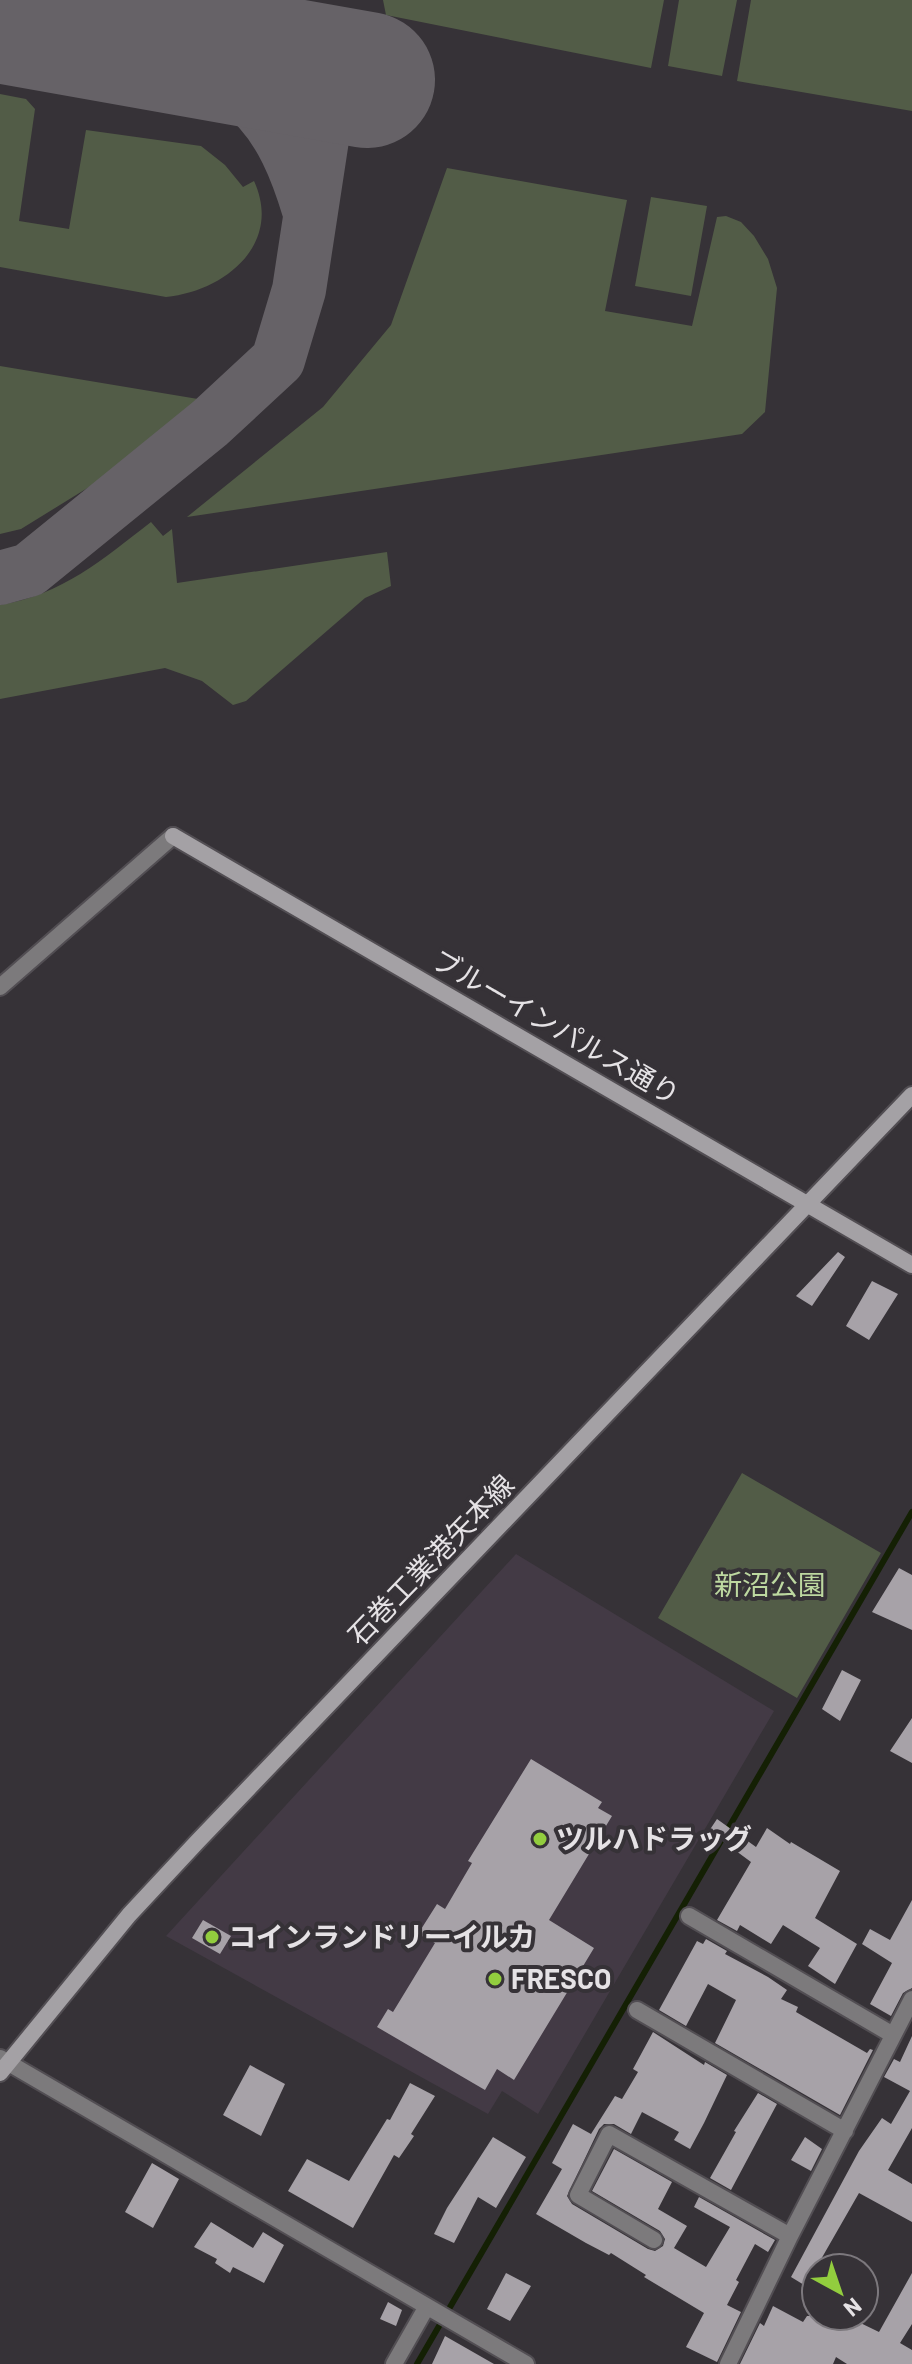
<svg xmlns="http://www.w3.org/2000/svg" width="912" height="2364" font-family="Barlow,'Noto Sans JP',sans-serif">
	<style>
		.built { fill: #433a45 }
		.green { fill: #525c47 }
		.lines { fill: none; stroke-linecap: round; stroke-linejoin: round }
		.stream { stroke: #142004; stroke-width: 6 }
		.taxiway { stroke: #666267; stroke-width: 54 }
		.runway { stroke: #666267; stroke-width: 136 }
		.building { fill: #a7a2a8 }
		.street-casing { stroke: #524e53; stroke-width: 20 }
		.secondary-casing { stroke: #524e53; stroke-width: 20 }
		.street { stroke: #7c7a7c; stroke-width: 16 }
		.secondary { stroke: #a4a1a5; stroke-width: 16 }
		.poi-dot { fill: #92cd3e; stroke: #363237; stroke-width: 3 }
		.labels { text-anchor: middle; stroke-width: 8; stroke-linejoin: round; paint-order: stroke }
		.street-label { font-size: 28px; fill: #e5e2e5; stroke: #363237 }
		.park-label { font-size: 28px; fill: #bdd8a0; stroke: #363237 }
		.poi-label { font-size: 28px; font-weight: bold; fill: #e5e2e5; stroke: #363237; text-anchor: start }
	</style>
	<rect width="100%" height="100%" fill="#363237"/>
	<path class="built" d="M 516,1554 L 774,1711 L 538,2114 L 502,2091 L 488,2114 L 166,1936 Z"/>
	<path class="green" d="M 383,0 L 664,0 L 651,68 L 386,15 Z
		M 679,0 L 737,0 L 722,76 L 668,66 Z
		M 751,0 L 912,0 L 912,111 L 737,81 Z
		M 0,94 L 26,99 L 35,109 L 19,221 L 69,229 L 86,130 L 201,146 L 225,165 L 243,187 L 254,181 C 283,244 225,291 166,297 L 0,267 Z
		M 447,168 L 627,200 L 605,311 L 692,326 L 717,217 L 726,216 L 741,222 L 754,236 L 768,259 L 777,288 L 765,412 L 742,434 L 187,517 L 323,407 L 391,325 Z
		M 651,197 L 707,206 L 691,296 L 635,286 Z
		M 0,366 L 204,400 L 115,471 L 21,529 L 0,534 Z
		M 151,522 L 163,536 L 172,529 L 177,583 L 387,552 L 391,586 L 365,598 L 246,701 L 233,705 L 202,681 L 165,668 L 0,699 L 0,605 C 62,595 103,559 151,522 Z
		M 742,1473 L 881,1553 L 797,1698 L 658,1618 Z"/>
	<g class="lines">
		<path class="stream" d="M 417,2364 L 912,1512"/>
		<path class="taxiway" d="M 167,45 C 251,90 281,117 309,210
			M 0,578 L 29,570 L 210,423 L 278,360 L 299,290 L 332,74"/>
		<path class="runway" d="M 0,15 L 367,80"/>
	</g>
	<path class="building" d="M 838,1252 L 845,1257 L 812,1306 L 796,1296 Z
		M 872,1281 L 898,1294 L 869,1340 L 846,1326 Z
		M 899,1568 L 912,1575 L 912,1630 L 872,1612 Z
		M 842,1670 L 861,1680 L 840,1721 L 822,1709 Z
		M 912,1718 L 912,1763 L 890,1751 Z
		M 531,1759 L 602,1802 L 598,1808 L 612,1816 L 549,1920 L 594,1948 L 514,2080 L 497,2069 L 485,2090 L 377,2027 L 388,2009 L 393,2012 L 435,1943 L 418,1934 L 437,1904 L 445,1909 L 472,1863 L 468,1861 Z
		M 717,1819 L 756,1847 L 767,1828 L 790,1844 L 791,1842 L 840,1871 L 815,1918 L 857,1944 L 835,1984 L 808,1966 L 820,1948 L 783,1925 L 771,1944 L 740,1925 L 737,1931 L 717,1920 L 751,1862 L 709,1831 Z
		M 912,1900 L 912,1988 L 903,1993 L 891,2016 L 870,2004 L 892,1963 L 862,1944 L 870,1929 L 890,1940 Z
		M 203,1920 L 231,1936 L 220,1954 L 192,1938 Z
		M 706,1939 L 727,1951 L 725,1954 L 768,1977 L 787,1990 L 781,1999 L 798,2007 L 796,2012 L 867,2053 L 870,2049 L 873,2050 L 840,2115 L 715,2043 L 736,2000 L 708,1984 L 686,2026 L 659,2010 L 697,1941 L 703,1944 Z
		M 653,2032 L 704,2065 L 705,2062 L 727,2075 L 704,2123 L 690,2149 L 674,2140 L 679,2132 L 642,2112 L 631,2134 L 614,2124 L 604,2124 L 599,2129 L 567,2196 L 572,2204 L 648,2249 L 655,2251 L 663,2246 L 665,2239 L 660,2231 L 592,2191 L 614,2149 L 672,2182 L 658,2209 L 687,2226 L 674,2248 L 706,2267 L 730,2227 L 694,2207 L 699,2197 L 775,2240 L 768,2252 L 755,2244 L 736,2280 L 739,2282 L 727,2305 L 741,2312 L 717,2362 L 686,2347 L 704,2313 L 644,2277 L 646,2275 L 611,2253 L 609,2255 L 586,2243 L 536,2214 L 562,2169 L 552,2163 L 573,2124 L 591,2134 L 615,2096 L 622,2099 L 638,2072 L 633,2069 Z
		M 912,2036 L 912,2128 L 888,2170 L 912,2184 L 912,2222 L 859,2193 L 816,2268 L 809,2288 L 791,2277 L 859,2151 L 882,2118 L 891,2124 L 910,2091 L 884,2077 L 894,2059 L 900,2062 Z
		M 250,2065 L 285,2084 L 261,2136 L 223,2115 Z
		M 410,2083 L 435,2096 L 411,2134 L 414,2136 L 399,2158 L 394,2155 L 353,2228 L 288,2191 L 307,2159 L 349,2181 L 387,2119 L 390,2120 Z
		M 758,2093 L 777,2104 L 731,2190 L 710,2178 L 736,2132 L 734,2131 Z
		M 493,2137 L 526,2157 L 496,2208 L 478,2197 L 454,2243 L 434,2234 L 447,2208 Z
		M 805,2137 L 822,2149 L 811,2171 L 791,2160 Z
		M 152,2163 L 179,2179 L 153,2228 L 125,2212 Z
		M 211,2222 L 253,2248 L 263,2232 L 284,2245 L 264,2283 L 233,2267 L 230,2273 L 215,2263 L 217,2259 L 194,2247 Z
		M 506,2273 L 531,2286 L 510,2321 L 487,2309 Z
		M 912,2273 L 912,2324 L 900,2343 L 912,2350 L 912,2364 L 847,2364 L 836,2357 L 833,2364 L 740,2364 L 760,2323 L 764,2326 L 773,2306 L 803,2322 L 807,2316 L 846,2316 L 879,2332 Z
		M 388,2302 L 402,2310 L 396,2326 L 380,2319 Z
		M 445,2336 L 494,2364 L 432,2364 Z"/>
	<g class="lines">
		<defs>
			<path id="street" d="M 0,987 L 173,836
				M 689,1916 L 893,2035
				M 637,2010 L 845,2131
				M 0,2058 L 526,2364
				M 654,2240 L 578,2195 L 609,2134 L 790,2236
				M 394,2364 L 426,2308
				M 728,2364 L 790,2236 L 912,1999"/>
			<path id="secondary" d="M 173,836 L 912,1265
				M 0,2073 L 129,1915 L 197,1842 L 912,1095"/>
		</defs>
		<use href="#street" class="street-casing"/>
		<use href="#secondary" class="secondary-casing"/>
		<use href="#street" class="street"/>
		<use href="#secondary" class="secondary"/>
	</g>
	<g class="poi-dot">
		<circle cx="540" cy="1839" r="8"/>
		<circle cx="212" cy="1937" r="8"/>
		<circle cx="495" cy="1979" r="8"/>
	</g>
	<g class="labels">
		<g class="street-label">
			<text transform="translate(556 1027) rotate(30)" y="10">ブルーインパルス通り</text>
			<text transform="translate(431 1560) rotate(-46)" y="10">石巻工業港矢本線</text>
		</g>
		<g class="park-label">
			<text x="770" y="1595">新沼公園</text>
		</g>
		<g class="poi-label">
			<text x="556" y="1849">ツルハドラッグ</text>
			<text x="228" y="1947">コインランドリーイルカ</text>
			<text x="511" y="1989">FRESCO</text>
		</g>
	</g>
	<g transform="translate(840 2292) rotate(140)"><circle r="38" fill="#363237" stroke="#7c787d" stroke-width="2"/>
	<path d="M0-6L14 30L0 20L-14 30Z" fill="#92cd3e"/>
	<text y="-12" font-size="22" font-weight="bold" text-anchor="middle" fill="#e5e2e5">N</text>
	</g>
</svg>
